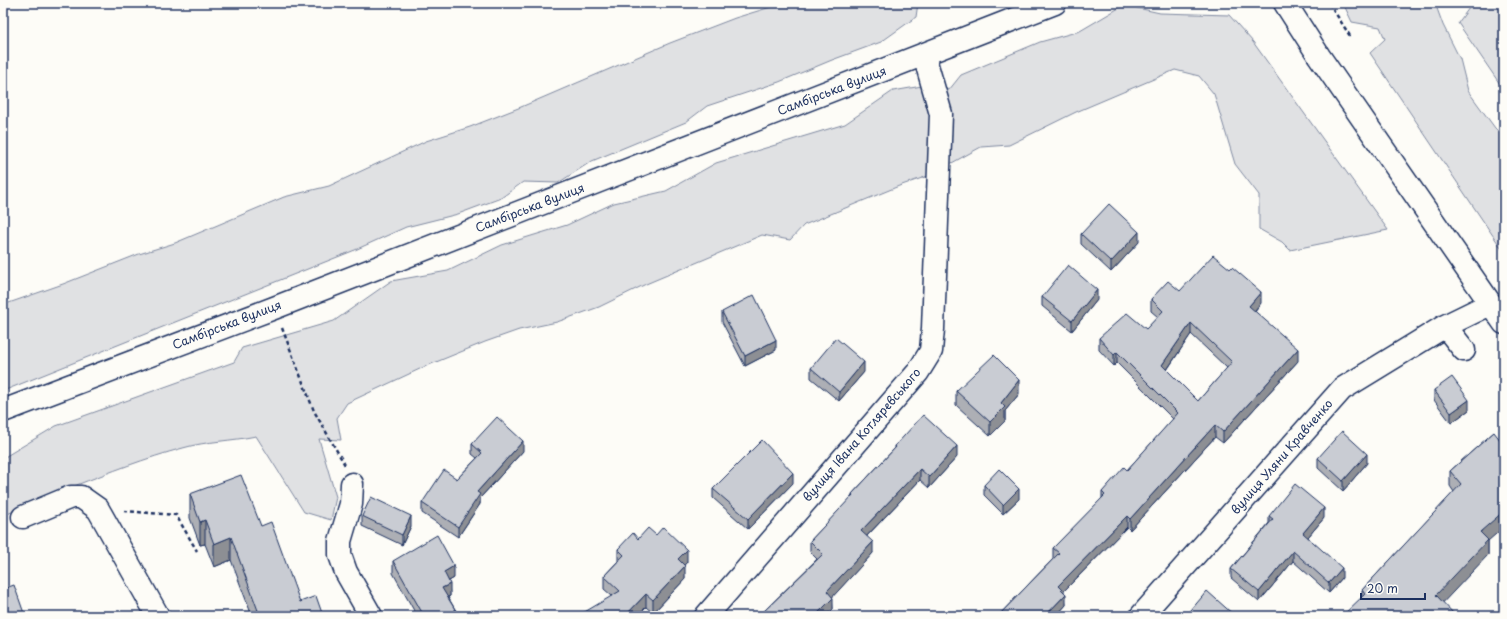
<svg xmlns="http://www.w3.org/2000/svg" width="1507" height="619" font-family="'Playpen Sans',sans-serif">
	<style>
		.green { fill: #e0e1e3; stroke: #7e88a0 }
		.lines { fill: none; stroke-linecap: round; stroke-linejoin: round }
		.minor-casing { stroke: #1b2f5e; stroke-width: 25 }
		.major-casing { stroke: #1b2f5e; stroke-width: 25 }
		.highway-casing { stroke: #1b2f5e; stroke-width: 25 }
		.path { stroke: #1b2f5e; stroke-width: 2.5; stroke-dasharray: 4 3; stroke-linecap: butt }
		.minor { stroke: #fdfcf7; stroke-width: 22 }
		.major { stroke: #fdfcf7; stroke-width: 22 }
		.highway { stroke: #fdfcf7; stroke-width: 22 }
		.wall { fill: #adafb5; stroke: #1b2f5e; fill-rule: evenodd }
		.shaded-wall { fill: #8d8f94; stroke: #1b2f5e }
		.building { fill: #c9ccd3; stroke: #1b2f5e; fill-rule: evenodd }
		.labels { text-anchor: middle; stroke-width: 3.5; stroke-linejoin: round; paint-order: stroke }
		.street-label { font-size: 12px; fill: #1b2f5e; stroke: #fdfcf7 }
	</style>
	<rect width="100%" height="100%" fill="#fdfcf7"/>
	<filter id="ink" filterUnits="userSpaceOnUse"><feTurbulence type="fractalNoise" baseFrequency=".025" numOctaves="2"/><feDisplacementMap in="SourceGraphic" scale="8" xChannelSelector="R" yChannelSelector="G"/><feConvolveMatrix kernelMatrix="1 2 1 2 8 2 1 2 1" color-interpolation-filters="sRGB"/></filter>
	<g filter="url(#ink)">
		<path class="green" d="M 784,3 L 918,3 L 916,17 L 881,42 L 832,60 L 779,82 L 707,106 L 686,122 L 592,161 L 558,183 L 523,182 L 501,198 L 458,214 L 406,227 L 355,250 L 3,391 L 3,305 L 63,284 L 139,254 L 175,243 L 284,197 L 329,186 L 426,141 L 470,127 L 521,107 L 670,43 L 735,18 Z
			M 1343,3 L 1435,3 L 1443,25 L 1460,59 L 1468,91 L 1495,128 L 1504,137 L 1504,252 L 1370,53 L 1385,39 L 1380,27 L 1352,22 Z
			M 1471,3 L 1504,3 L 1504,90 L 1458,23 L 1472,4 Z
			M 1124,5 L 1160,13 L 1229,15 L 1253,42 L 1388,230 L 1290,250 L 1282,242 L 1259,229 L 1259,195 L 1235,164 L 1214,94 L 1199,76 L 1175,70 L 1076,112 L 1009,145 L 981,147 L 928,176 L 899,186 L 804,225 L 790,240 L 762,235 L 646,284 L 599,307 L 557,322 L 519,330 L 485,342 L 424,367 L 347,403 L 337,418 L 341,440 L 319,439 L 336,497 L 331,520 L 304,512 L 256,436 C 232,441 207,441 183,448 C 146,458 110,472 74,486 C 50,496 26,505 3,516 L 3,458 L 56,426 L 234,362 L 242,348 L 334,321 L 391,281 L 448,271 L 502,245 L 567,225 L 614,203 L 666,191 L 716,163 L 845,124 L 893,91 L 922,86 L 949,90 L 961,75 L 1040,42 L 1080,31 Z"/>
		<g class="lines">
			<defs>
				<path id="minor" d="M 1445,326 L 1464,350
					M 352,484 L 351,504 L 340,541 L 340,555 L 346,572 L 371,616
					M 23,517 L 71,497 L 81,497 L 98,509 L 158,616
					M 706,616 L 918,372 L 931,351 L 933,329 L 941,114 L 924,55
					M 1141,616 L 1342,389 L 1445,326 L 1490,304"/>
				<path id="major" d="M 3,411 L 274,308 L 1055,3"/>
				<path id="highway" d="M 1285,3 L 1319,56 L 1504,323"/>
			</defs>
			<use href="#minor" class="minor-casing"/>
			<use href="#major" class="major-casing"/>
			<use href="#highway" class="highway-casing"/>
			<path class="path" d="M 1329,3 L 1350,36
				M 282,328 L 314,411 L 345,465
				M 124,511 L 176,515 L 197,551"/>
			<use href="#minor" class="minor"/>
			<use href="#major" class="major"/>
			<use href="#highway" class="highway"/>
		</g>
		<path class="wall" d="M 1081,234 L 1139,242 L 1111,272 L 1081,244 Z
			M 1180,291 L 1261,303 L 1255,311 L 1298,361 L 1223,443 L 1215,437 L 1130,530 L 1127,527 L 1064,591 L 1066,605 L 1056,616 L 998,616 L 1053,559 L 1053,548 L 1102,499 L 1102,492 L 1127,470 L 1173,419 L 1117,363 L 1114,366 L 1099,350 L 1099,338 L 1146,329 L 1158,317 L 1151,311 L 1151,299 ZM 1191,334 L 1227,368 L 1198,401 L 1167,370 Z
			M 1042,297 L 1097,300 L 1072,331 L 1042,306 Z
			M 722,312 L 776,350 L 745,366 L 722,322 Z
			M 811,368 L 864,372 L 839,401 L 811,378 Z
			M 1434,390 L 1469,410 L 1451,423 L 1434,400 Z
			M 956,391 L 1019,394 L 1005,411 L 1005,421 L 990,436 L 956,405 Z
			M 1494,432 L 1488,541 L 1488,555 L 1362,597 L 1362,590 L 1454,492 L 1450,486 L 1450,471 Z
			M 472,444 L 523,451 L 480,498 L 480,504 L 458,537 L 422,513 L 422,503 L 457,479 L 477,458 L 472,454 Z
			M 895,446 L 957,457 L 929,488 L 920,480 L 867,536 L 873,553 L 832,597 L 833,609 L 826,616 L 759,616 L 817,559 L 810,552 L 810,541 L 852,497 L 852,494 L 895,448 Z
			M 1318,458 L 1367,463 L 1343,491 L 1318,468 Z
			M 793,483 L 748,529 L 713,498 L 713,489 Z
			M 984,485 L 1019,499 L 1003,514 L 984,495 Z
			M 190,494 L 261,526 L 300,602 L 323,616 L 252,616 L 231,560 L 214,567 L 205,544 L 200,545 L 190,518 Z
			M 362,516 L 411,526 L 402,545 L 362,526 Z
			M 1269,516 L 1324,518 L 1308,537 L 1342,578 L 1329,593 L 1293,561 L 1259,602 L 1231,578 L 1231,569 L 1269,523 Z
			M 638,539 L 687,562 L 684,565 L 685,579 L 653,613 L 646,607 L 612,596 L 604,589 L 604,576 L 618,561 L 618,549 Z
			M 393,561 L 454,578 L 449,581 L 450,596 L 448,597 L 459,616 L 417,616 L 393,573 Z"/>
		<path class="shaded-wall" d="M 1139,232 L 1139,242 L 1111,272 L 1111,262 Z
			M 1097,290 L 1097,300 L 1072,331 L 1072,321 Z
			M 1261,292 L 1261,303 L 1249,317 L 1249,306 Z
			M 1191,323 L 1191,334 L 1162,377 L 1162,365 Z
			M 776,340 L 776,350 L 745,366 L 745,356 Z
			M 1298,349 L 1298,361 L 1223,443 L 1223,432 Z
			M 1117,352 L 1117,363 L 1114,366 L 1114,355 Z
			M 864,362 L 864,372 L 839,401 L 839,392 Z
			M 1019,380 L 1019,394 L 1005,411 L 1005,421 L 990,436 L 990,422 L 1001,403 Z
			M 1469,400 L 1469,410 L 1451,423 L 1451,413 Z
			M 1215,425 L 1215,437 L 1130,530 L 1130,519 Z
			M 523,441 L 523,451 L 480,498 L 480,504 L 458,537 L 458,527 L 477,492 Z
			M 957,446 L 957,457 L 929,488 L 929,477 Z
			M 1367,454 L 1367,463 L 1343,491 L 1343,481 Z
			M 920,469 L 920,480 L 861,542 L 861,531 Z
			M 793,473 L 793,483 L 748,529 L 748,519 Z
			M 1019,489 L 1019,499 L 1003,514 L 1003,505 Z
			M 1504,499 L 1504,527 L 1488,541 L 1488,555 L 1436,610 L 1436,595 Z
			M 1324,508 L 1324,518 L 1303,543 L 1303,533 Z
			M 411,516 L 411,526 L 402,545 L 402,535 Z
			M 1127,516 L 1127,527 L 1058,597 L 1058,586 Z
			M 205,520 L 205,544 L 200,545 L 200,522 Z
			M 231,537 L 231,560 L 214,567 L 214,544 Z
			M 873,542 L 873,553 L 827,603 L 827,591 Z
			M 687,550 L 687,562 L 678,572 L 678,559 Z
			M 1293,551 L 1293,561 L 1259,602 L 1259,592 Z
			M 454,566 L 454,578 L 444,584 L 444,572 Z
			M 685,566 L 685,579 L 653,613 L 653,600 Z
			M 1342,568 L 1342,578 L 1329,593 L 1329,583 Z
			M 450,584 L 450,596 L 442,600 L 442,588 Z
			M 646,594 L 646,607 L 637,616 L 625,616 Z
			M 1066,594 L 1066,605 L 1056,616 L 1045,616 Z
			M 833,598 L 833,609 L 826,616 L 815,616 Z
			M 276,612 L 276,616 L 264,616 Z"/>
		<path class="building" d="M 1109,204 L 1139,232 L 1111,262 L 1081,234 Z
			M 1213,255 L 1230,269 L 1232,267 L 1261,292 L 1249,306 L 1298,349 L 1223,432 L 1215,425 L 1130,519 L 1127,516 L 1058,586 L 1066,594 L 1045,616 L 998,616 L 1059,553 L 1053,548 L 1105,495 L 1102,492 L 1124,467 L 1127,470 L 1178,413 L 1117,352 L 1114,355 L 1099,338 L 1127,313 L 1146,329 L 1163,311 L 1151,299 L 1168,281 L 1180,291 ZM 1191,323 L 1232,362 L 1198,401 L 1162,365 Z
			M 1068,265 L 1097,290 L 1072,321 L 1042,297 Z
			M 754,295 L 776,340 L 745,356 L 722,312 Z
			M 836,338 L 864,362 L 839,392 L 811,368 Z
			M 994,355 L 1019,380 L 1001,403 L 1005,407 L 990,422 L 956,391 Z
			M 1452,377 L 1469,400 L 1451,413 L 1434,390 Z
			M 923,415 L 957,446 L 929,477 L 920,469 L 861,531 L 873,542 L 827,591 L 833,598 L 815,616 L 759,616 L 823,554 L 810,541 L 853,495 L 852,494 L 896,447 L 895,446 Z
			M 497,417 L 523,441 L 477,492 L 480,494 L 458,527 L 422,503 L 444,470 L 457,479 L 482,453 L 472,444 Z
			M 1342,431 L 1367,454 L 1343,481 L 1318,458 Z
			M 1494,432 L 1504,445 L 1504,499 L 1503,500 L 1504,501 L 1504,511 L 1480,532 L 1488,540 L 1436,595 L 1456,616 L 1342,616 L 1365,594 L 1362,590 L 1461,484 L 1450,471 Z
			M 762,440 L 793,473 L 748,519 L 713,489 Z
			M 999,469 L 1019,489 L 1003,505 L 984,485 Z
			M 241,475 L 261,526 L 271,522 L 300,602 L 316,596 L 323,616 L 278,616 L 276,612 L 264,616 L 260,616 L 231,537 L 214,544 L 205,520 L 200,522 L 190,494 Z
			M 1295,484 L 1324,508 L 1303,533 L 1342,568 L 1329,583 L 1293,551 L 1259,592 L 1231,569 L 1273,519 L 1269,516 Z
			M 371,497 L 411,516 L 402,535 L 362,516 Z
			M 663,527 L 687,550 L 678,559 L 685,566 L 653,600 L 646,594 L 625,616 L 578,616 L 620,591 L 604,576 L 624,555 L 618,549 L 633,533 L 638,539 L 648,528 L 656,535 Z
			M 437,535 L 454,566 L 444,572 L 450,584 L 442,588 L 459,616 L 424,616 L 393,561 Z
			M 14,585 L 25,616 L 3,616 L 3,589 Z
			M 1207,591 L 1235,616 L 1186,616 Z
			M 970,614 L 972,616 L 968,616 Z"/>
	</g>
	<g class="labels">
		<g class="street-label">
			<text transform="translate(832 91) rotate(-21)" y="4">Самбірська вулиця</text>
			<text transform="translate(530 208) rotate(-21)" y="4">Самбірська вулиця</text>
			<text transform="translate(227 325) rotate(-21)" y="4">Самбірська вулиця</text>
			<text transform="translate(862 435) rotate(-49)" y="4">вулиця Івана Котляревського</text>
			<text transform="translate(1282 457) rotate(-49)" y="4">вулиця Уляни Кравченко</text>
		</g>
	</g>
	<rect width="1507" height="619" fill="none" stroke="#fdfcf7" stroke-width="16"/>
	<rect x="8" y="8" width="1491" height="603" fill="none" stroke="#1b2f5e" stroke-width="1.5" filter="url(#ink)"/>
	<path d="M1361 593v6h64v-6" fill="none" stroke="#1b2f5e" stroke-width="2"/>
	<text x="1367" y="593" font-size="12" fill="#1b2f5e" stroke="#fdfcf7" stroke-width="3" paint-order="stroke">20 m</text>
</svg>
